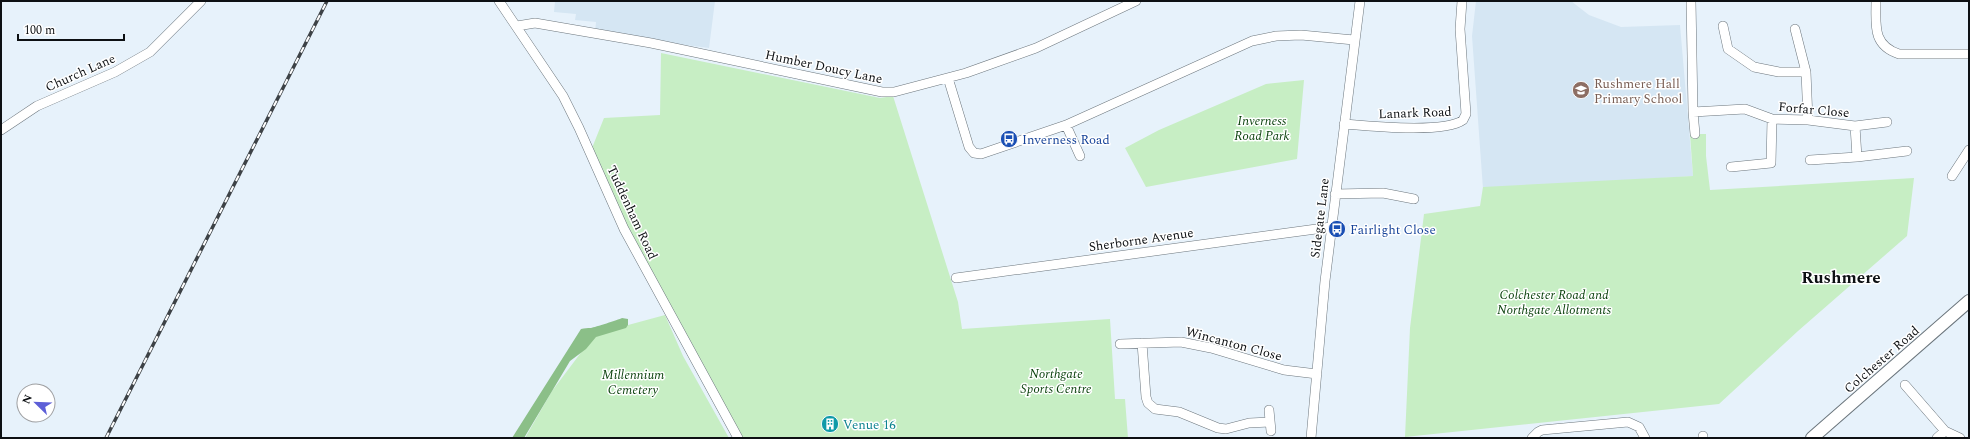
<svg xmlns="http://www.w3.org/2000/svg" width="1970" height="439" font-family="Spectral,serif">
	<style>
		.built { fill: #d5e6f3 }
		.green { fill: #c7eec4 }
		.forest { fill: #8bbf88 }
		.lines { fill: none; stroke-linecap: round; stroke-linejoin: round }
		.minor-casing { stroke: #6c767d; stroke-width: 10 }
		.major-casing { stroke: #6c767d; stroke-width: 14 }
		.minor { stroke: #fff; stroke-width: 9 }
		.major { stroke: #fff; stroke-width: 12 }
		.rail-casing { stroke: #3d4246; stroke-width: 3.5 }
		.rail { stroke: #fff; stroke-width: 2; stroke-dasharray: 6; stroke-linecap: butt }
		.labels { text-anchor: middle; stroke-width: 3; stroke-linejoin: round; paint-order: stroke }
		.street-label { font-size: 13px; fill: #0d1013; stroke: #fff }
		.education-label { font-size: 13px; fill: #785e54; stroke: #fff; text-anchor: start }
		.park-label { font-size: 13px; font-style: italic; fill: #073f09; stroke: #fff }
		.transit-label { font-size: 13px; fill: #164399; stroke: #fff; text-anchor: start }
		.culture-label { font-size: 13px; fill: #0d838f; stroke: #fff; text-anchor: start }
		.district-label { font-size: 17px; font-weight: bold; fill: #0d1013; stroke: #fff }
	</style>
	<rect width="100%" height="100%" fill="#e7f2fb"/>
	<path class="built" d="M 555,1 L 715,1 L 709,48 L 595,33 L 596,22 L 575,20 L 576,14 L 554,12 Z
		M 1476,1 L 1571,1 L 1589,15 L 1621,27 L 1680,25 L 1693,176 L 1483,189 L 1472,36 Z"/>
	<path class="green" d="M 661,53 L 880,98 L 893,96 L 958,302 L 962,329 L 1110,319 L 1115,399 L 1125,399 L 1128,438 L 741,438 L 626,224 L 592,148 L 604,118 L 660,115 Z
		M 1304,80 L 1297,159 L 1146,187 L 1125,148 L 1159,130 L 1266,84 Z
		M 1690,134 L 1706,134 L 1706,156 L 1710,190 L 1914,178 L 1907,236 L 1798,331 L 1719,404 L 1405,437 L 1410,328 L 1424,214 L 1480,206 L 1483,187 L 1693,176 Z
		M 665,315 L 683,356 L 729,438 L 525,438 L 552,391 L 595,334 Z"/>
	<path class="forest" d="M 622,318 L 628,319 L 628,325 L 626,328 L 596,337 L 586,349 L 570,361 L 524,438 L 512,438 L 581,329 C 585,328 587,328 591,328 C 595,327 618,320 622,318 Z"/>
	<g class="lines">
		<defs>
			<path id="minor" d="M 499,1 L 563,96 L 579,128 L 624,229 L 738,438
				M 1691,1 L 1693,112 L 1695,134
				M 1876,1 C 1876,25 1872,45 1899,54 L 1969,54
				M 517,26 L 535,23 L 651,43 L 882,92 L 894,92 L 966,73 L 1036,48 L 1136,1
				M 1723,26 L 1728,49 L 1754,67 L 1779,72 L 1806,72
				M 1795,29 L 1806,72 L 1808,120
				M 948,78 L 969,147 L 974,153 L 981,154 L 1066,125 L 1252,41 L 1276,36 L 1301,35 L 1354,40
				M 1693,112 L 1745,109 L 1772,119 L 1808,120 L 1855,126 L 1887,122
				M 1344,124 C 1368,126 1444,134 1463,120 L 1466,114 L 1460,29 L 1462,1
				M 1066,125 L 1080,156
				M 1855,126 L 1857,157
				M 1,130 L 37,106 L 115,72 L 150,52 L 201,1
				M 1810,160 L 1857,157 L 1907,151
				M 1731,167 L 1771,163 L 1772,119
				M 1952,176 L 1969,150
				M 1335,194 L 1383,193 L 1414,199
				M 956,278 L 1331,227
				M 1142,343 L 1146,397 L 1148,403 L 1155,409 L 1179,412 L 1218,428 L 1226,429 L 1249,423 L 1270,422
				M 1120,344 L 1181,342 L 1211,348 L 1284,370 L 1317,374
				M 1905,385 L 1945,431 L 1960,438
				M 1269,410 L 1271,431
				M 1311,438 L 1325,281 L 1360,1
				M 1532,438 L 1538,432 L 1542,430 L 1628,422 L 1639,427 L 1645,438
				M 1703,438 L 1703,436
				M 1937,438 L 1945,431"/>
			<path id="major" d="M 1812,438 L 1969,301"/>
		</defs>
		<use href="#minor" class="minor-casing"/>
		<use href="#major" class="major-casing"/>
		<use href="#minor" class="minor"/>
		<use href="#major" class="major"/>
		<defs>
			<path id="rail" d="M 106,438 L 327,1"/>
		</defs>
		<use href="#rail" class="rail-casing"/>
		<use href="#rail" class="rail"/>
	</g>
	<defs>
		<symbol id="school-disc" viewBox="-11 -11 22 22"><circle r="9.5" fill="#8d6e63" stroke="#fff"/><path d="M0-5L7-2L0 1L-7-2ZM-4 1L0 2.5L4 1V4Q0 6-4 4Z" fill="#fff"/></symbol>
		<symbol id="bus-disc" viewBox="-11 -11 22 22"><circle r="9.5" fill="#1a4fb4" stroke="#fff"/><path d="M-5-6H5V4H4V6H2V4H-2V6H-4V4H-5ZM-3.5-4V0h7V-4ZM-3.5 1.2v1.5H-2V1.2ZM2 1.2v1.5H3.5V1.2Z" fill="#fff"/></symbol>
		<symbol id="building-disc" viewBox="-11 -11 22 22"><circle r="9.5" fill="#0f9aa8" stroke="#fff"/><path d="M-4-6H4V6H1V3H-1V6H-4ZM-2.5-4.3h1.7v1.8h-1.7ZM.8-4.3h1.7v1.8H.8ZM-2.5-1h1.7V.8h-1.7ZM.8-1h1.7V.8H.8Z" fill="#fff"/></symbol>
	</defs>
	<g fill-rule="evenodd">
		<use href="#school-disc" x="1571" y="80" width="20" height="20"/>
		<use href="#bus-disc" x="999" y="129" width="20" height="20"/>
		<use href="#bus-disc" x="1327" y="219" width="20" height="20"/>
		<use href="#building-disc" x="820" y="414" width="20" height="20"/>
	</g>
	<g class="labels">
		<g class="street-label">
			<text transform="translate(824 66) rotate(12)" y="5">Humber Doucy Lane</text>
			<text transform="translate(80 72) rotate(-24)" y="5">Church Lane</text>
			<text transform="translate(1814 109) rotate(5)" y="5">Forfar Close</text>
			<text transform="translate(1415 112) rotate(-2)" y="5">Lanark Road</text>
			<text transform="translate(633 212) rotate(65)" y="5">Tuddenham Road</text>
			<text transform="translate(1319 218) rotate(-83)" y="5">Sidegate Lane</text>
			<text transform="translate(1141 239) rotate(-8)" y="5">Sherborne Avenue</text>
			<text transform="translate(1234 343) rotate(15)" y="5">Wincanton Close</text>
			<text transform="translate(1881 359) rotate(-41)" y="5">Colchester Road</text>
		</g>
		<g class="education-label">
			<text x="1594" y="88">Rushmere Hall<tspan x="1594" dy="15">Primary School</tspan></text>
		</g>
		<g class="park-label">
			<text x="1262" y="125">Inverness<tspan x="1262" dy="15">Road Park</tspan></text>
			<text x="1554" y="299">Colchester Road and<tspan x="1554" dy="15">Northgate Allotments</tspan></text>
			<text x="1056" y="378">Northgate<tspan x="1056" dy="15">Sports Centre</tspan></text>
			<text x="633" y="379">Millennium<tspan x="633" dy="15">Cemetery</tspan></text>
		</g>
		<g class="transit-label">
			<text x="1022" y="144">Inverness Road</text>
			<text x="1350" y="234">Fairlight Close</text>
		</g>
		<g class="culture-label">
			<text x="843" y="429">Venue 16</text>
		</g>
		<g class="district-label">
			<text x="1841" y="283">Rushmere</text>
		</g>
	</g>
	<rect width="1970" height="439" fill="none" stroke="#0d1013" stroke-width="4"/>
	<g transform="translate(36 403) rotate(293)"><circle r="19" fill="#ffffff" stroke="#9e9fa1"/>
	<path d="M0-3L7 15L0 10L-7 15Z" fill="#5d5fd7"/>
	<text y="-6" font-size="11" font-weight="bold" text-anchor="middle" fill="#0d1013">N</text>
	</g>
	<path d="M18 34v6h106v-6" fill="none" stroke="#0d1013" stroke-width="2"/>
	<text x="24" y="34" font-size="12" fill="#0d1013" stroke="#ffffff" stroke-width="3" paint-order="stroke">100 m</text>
</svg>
